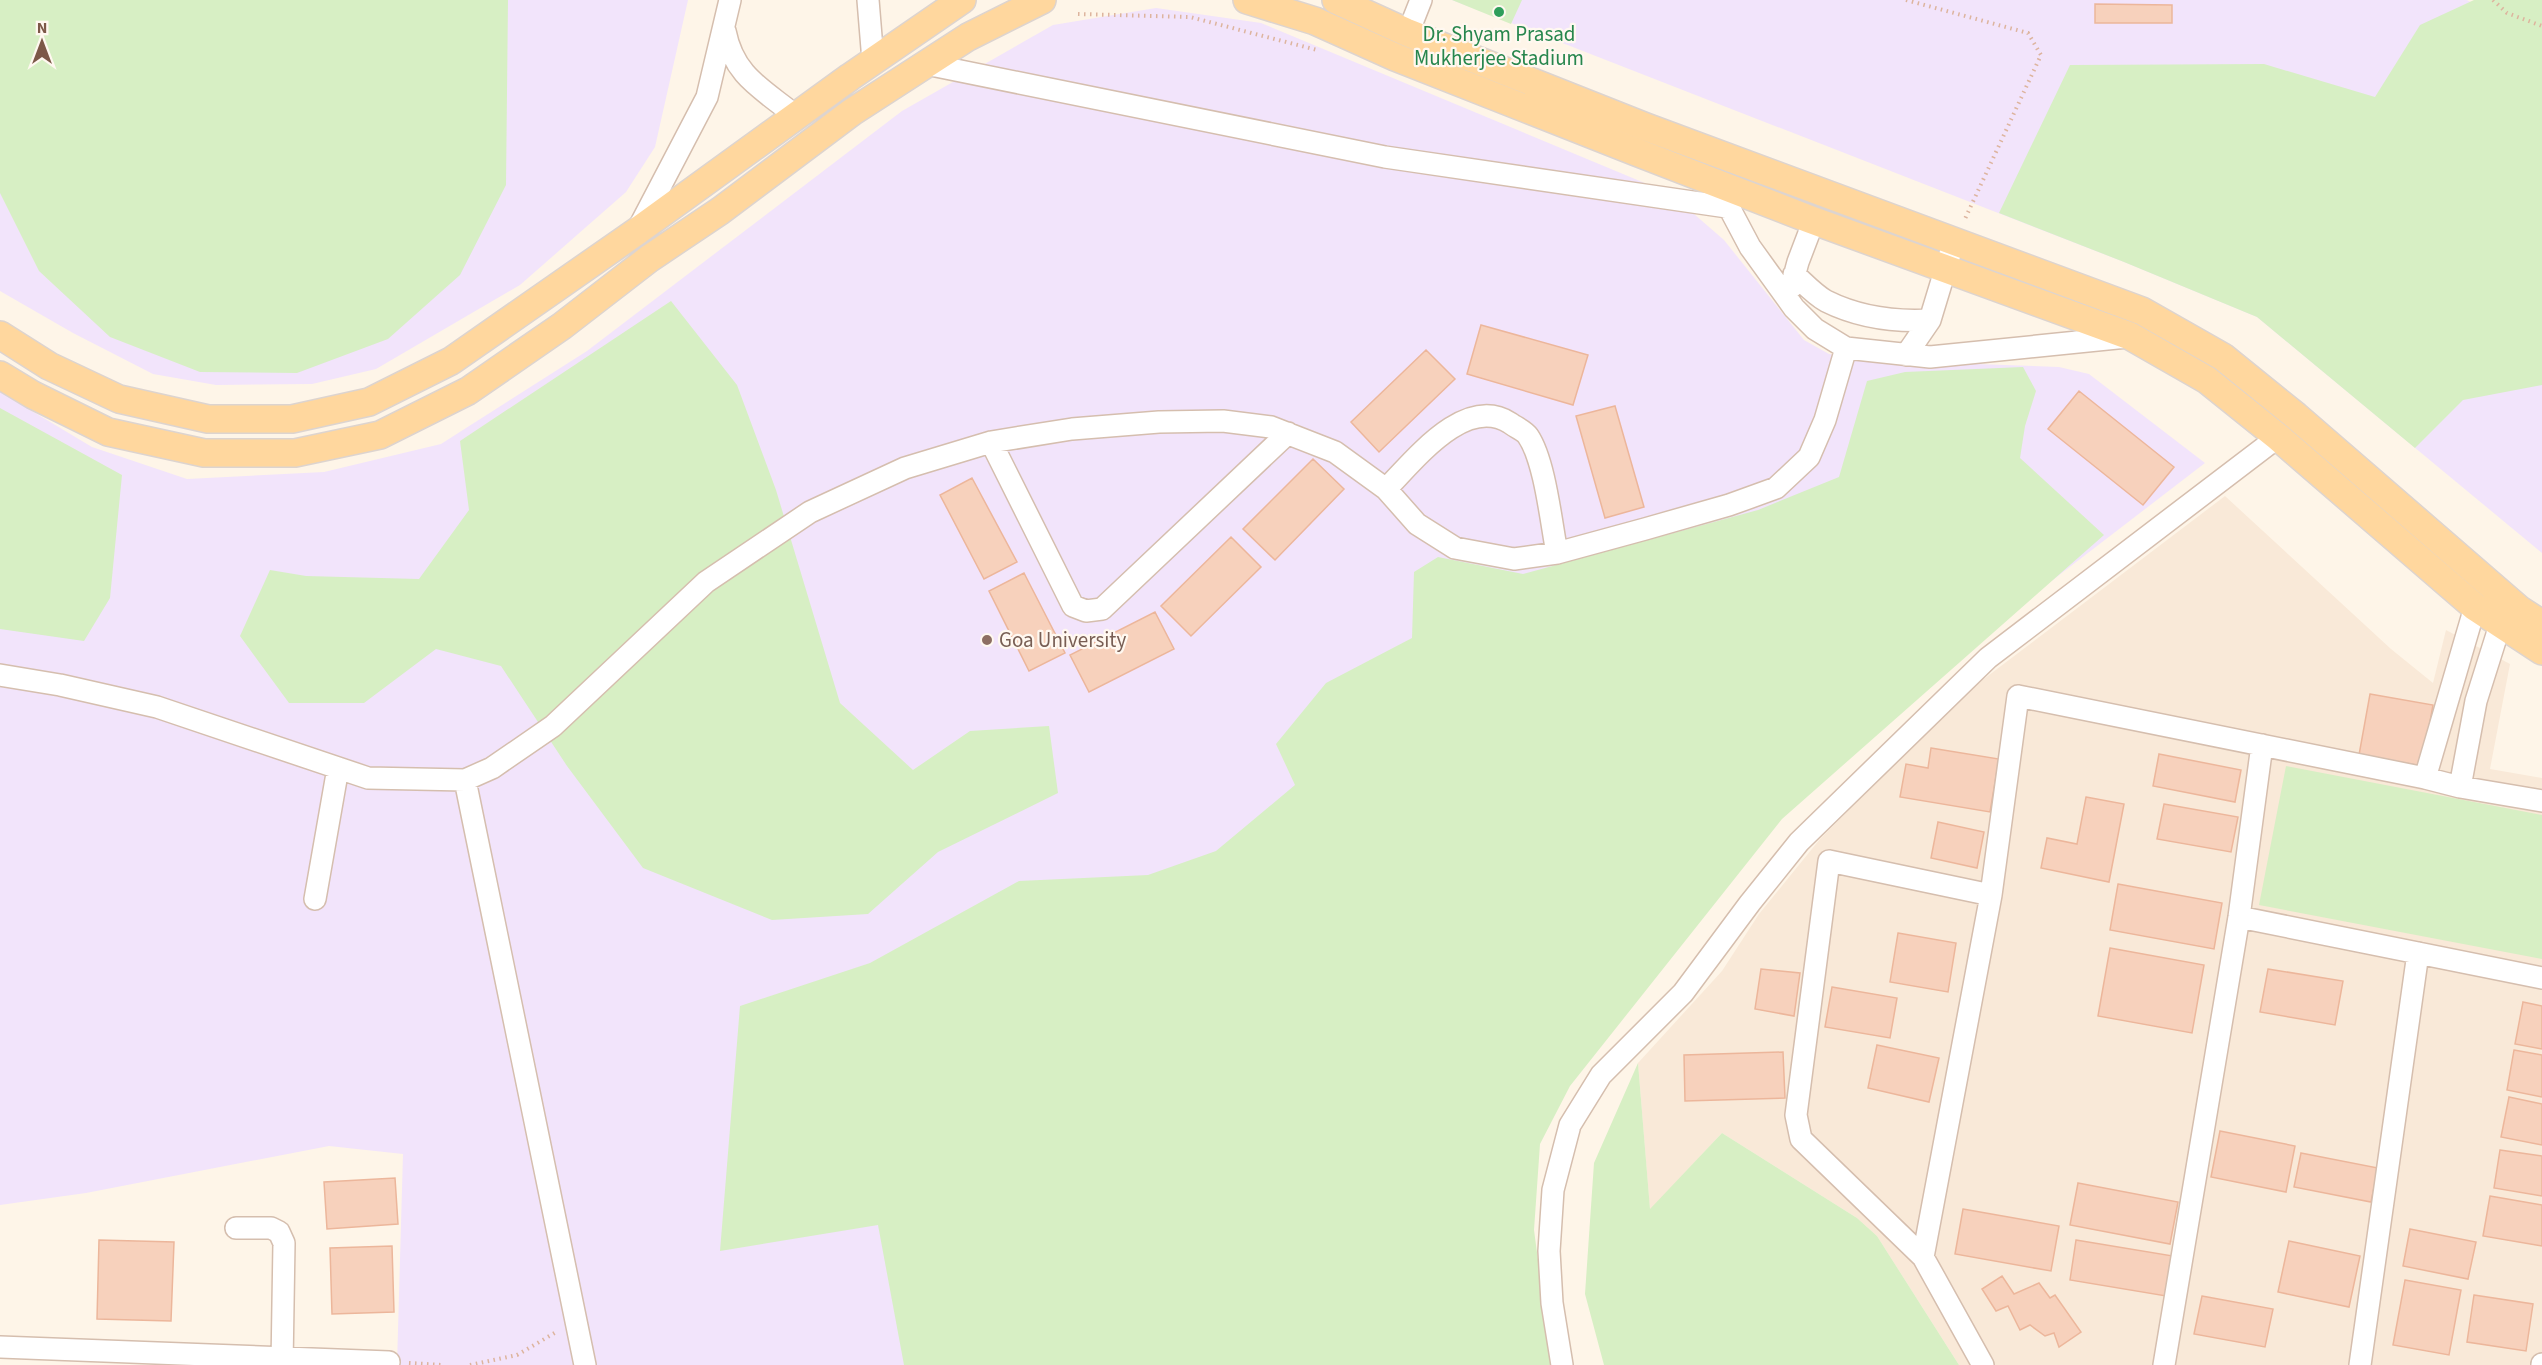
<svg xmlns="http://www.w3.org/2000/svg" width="2542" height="1365" font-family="'Source Sans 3',sans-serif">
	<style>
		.residential { fill: #f9e9d8 }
		.education { fill: #f2e4fb }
		.green { fill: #d7efc4 }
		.building { fill: #f7d1bc; stroke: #ecb69b; stroke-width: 1.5 }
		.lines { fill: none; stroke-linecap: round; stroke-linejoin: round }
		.minor-casing { stroke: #d5beae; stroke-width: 24 }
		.major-casing { stroke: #ddd4cf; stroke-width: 30 }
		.path { stroke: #ddb49e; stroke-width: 4; stroke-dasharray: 1.5 4.5; stroke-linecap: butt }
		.minor { stroke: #fff; stroke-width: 21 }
		.major { stroke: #ffd79e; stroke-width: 27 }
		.leisure-dot { fill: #2e9e5b; stroke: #fff8f0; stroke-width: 2 }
		.education-dot { fill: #8d6e63; stroke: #fff8f0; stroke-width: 2 }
		.labels { text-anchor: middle; stroke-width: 4.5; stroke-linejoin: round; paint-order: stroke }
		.leisure-label { font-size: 21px; fill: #27864d; stroke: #fff8f0 }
		.education-label { font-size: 21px; fill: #785e54; stroke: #fff8f0; text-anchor: start }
	</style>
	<rect width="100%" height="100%" fill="#fef5e8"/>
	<path class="residential" d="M 2225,496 L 2391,649 L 2433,683 L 2446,630 L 2510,664 L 2490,769 L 2542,778 L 2542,1365 L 1959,1365 L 1877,1236 L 1857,1218 L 1722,1133 L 1650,1210 L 1638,1063 L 1722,971 L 1759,914 L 1820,839 L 1968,691 Z"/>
	<path class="education" d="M 0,0 L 688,0 L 655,147 L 626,192 L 520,285 L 376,369 L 312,384 L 216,385 L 153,374 L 73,333 L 0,291 Z
		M 1452,0 L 2467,0 L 2542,39 L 2542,553 L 2257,317 L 2124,262 Z
		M 1156,8 L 1261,23 L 1671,194 L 1724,240 L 1804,340 L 1829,354 L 1889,361 L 2059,367 L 2089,374 L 2205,463 L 1764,802 L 916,1365 L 397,1365 L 403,1154 L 329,1146 L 86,1193 L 0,1205 L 0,392 L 92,447 L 187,479 L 324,472 L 441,444 L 587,351 L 902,111 L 1053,25 Z"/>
	<path class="green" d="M 0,0 L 508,0 L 506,185 L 460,275 L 388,339 L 297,373 L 200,372 L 110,337 L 39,271 L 0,193 Z
		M 1452,0 L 1522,0 L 1511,24 Z
		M 2474,0 L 2542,0 L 2542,385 L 2463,400 L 2415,448 L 2257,317 L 2124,262 L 1999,213 L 2070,65 L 2264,64 L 2375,97 L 2420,25 Z
		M 671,301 L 737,385 L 776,490 L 840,703 L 913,770 L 970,731 L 1049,726 L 1058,793 L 938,852 L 868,914 L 772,920 L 643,868 L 567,766 L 501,666 L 436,649 L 364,703 L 289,703 L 240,636 L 270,570 L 306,576 L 419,579 L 469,510 L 460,441 Z
		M 2023,367 L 2036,391 L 2025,426 L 2020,458 L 2104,535 L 1782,819 L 1570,1086 L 1540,1144 L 1534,1230 L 1552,1365 L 904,1365 L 878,1225 L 720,1251 L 740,1006 L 870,963 L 1019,881 L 1148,875 L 1216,851 L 1295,785 L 1276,744 L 1326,683 L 1412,638 L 1414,572 L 1438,557 L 1523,574 L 1758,510 L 1839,477 L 1867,381 L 1905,372 Z
		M 0,408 L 122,475 L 110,598 L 84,641 L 0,629 Z
		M 2286,766 L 2542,815 L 2542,959 L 2259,905 Z
		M 1638,1063 L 1650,1209 L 1722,1133 L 1857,1218 L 1877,1236 L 1959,1365 L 1604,1365 L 1585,1294 L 1594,1163 Z"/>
	<path class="building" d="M 2095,4 L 2172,5 L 2172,23 L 2095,23 Z
		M 1481,325 L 1588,355 L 1573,405 L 1467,374 Z
		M 1426,350 L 1455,379 L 1379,452 L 1351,422 Z
		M 2079,391 L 2174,467 L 2143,505 L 2048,429 Z
		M 1615,406 L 1644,507 L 1605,518 L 1576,416 Z
		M 1313,459 L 1344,489 L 1275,560 L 1243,529 Z
		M 972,478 L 1017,562 L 984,579 L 940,495 Z
		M 1231,537 L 1261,567 L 1191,636 L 1161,606 Z
		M 1024,573 L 1065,653 L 1029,671 L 989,591 Z
		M 1155,612 L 1174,649 L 1089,692 L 1070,655 Z
		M 2370,694 L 2433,705 L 2422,766 L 2359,755 Z
		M 1931,748 L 1999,759 L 1990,812 L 1900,797 L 1906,764 L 1928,768 Z
		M 2159,754 L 2241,770 L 2235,802 L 2153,786 Z
		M 2086,797 L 2124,804 L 2109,882 L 2041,868 L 2047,838 L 2077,844 Z
		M 2164,804 L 2238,817 L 2231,852 L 2157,839 Z
		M 1938,822 L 1984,832 L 1977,868 L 1931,858 Z
		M 2118,884 L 2222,903 L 2214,949 L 2110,930 Z
		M 1898,933 L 1956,943 L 1948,992 L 1890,982 Z
		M 2110,948 L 2204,965 L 2192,1033 L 2098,1016 Z
		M 1761,969 L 1800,973 L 1794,1016 L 1755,1009 Z
		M 2268,969 L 2343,981 L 2335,1025 L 2260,1012 Z
		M 1832,987 L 1897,998 L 1890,1038 L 1825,1027 Z
		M 2523,1002 L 2542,1006 L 2542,1049 L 2515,1044 Z
		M 1877,1045 L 1939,1058 L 1929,1102 L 1868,1088 Z
		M 2514,1050 L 2542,1055 L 2542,1097 L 2507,1090 Z
		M 1783,1052 L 1785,1098 L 1685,1101 L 1684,1055 Z
		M 2509,1097 L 2542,1104 L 2542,1145 L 2501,1137 Z
		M 2220,1131 L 2295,1146 L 2286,1192 L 2211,1177 Z
		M 2500,1150 L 2542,1156 L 2542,1196 L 2494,1188 Z
		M 2301,1153 L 2378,1168 L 2371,1202 L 2294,1187 Z
		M 395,1178 L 398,1224 L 327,1229 L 324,1182 Z
		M 2078,1183 L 2178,1202 L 2170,1244 L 2070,1225 Z
		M 2490,1196 L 2542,1205 L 2542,1246 L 2483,1236 Z
		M 1963,1209 L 2059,1226 L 2051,1271 L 1955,1254 Z
		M 2410,1229 L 2476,1242 L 2468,1279 L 2403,1266 Z
		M 99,1240 L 174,1242 L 171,1321 L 97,1319 Z
		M 2076,1240 L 2173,1256 L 2166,1296 L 2070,1280 Z
		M 2289,1241 L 2360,1256 L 2349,1307 L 2278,1292 Z
		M 392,1246 L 394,1312 L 332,1314 L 330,1248 Z
		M 2002,1276 L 2014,1294 L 2039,1283 L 2050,1298 L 2055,1295 L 2081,1332 L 2059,1347 L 2054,1333 L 2045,1336 L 2030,1325 L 2020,1330 L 2008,1306 L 1996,1311 L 1982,1289 Z
		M 2405,1280 L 2461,1290 L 2449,1355 L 2393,1345 Z
		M 2474,1295 L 2533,1304 L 2526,1351 L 2467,1342 Z
		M 2202,1296 L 2273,1309 L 2265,1347 L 2194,1334 Z"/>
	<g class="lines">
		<defs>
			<path id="minor" d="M 868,0 L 873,61
				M 725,31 C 734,77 763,89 797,117
				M 1408,33 L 1421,0
				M 926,64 L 1385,157 L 1727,207
				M 1723,196 L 1750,247 L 1794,308 L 1815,329 L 1846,348 L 1930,357 L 2127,337
				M 638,229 L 707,97 L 730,0
				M 1794,274 C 1804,283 1815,295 1826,301 C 1858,317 1895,322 1930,320
				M 1791,288 L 1798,262 L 1814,220
				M 1906,355 L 1930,320 L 1950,254
				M 991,442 L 1073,606 L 1086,611 L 1102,609 L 1288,433
				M 1386,489 C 1414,461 1465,394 1510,423 C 1515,427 1525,431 1528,436 C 1545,461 1551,522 1557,553
				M 0,675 L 60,685 L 157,707 L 368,778 L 465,780 L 492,768 L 553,726 L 706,582 L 810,512 L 905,468 L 991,442 L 1072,429 L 1159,422 L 1223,421 L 1271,427 L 1335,452 L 1386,489 L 1417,524 L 1455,548 L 1514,559 L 1557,553 L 1645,529 L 1729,505 L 1776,488 L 1809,457 L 1825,420 L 1846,348
				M 2425,778 L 2475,607
				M 465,780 L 585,1365
				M 2460,787 L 2476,701 L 2500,625
				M 315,899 L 338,768
				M 2239,917 L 2542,978
				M 236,1228 L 271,1228 L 279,1232 L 284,1243 L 282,1365
				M 1923,1257 L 1801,1139 L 1796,1115 L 1829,861 L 1991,895
				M 0,1347 L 389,1362
				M 1562,1365 L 1552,1303 L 1549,1251 L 1553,1190 L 1570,1125 L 1601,1075 L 1683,993 L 1750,903 L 1799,842 L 1988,658 L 2278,437
				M 1983,1365 L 1923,1257 L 1991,895 L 2018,696 L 2425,778 L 2460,787 L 2542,801
				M 2164,1365 L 2239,917 L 2262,745
				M 2360,1365 L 2418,953
				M 2542,1365 L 2542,1364"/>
			<path id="major" d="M 1247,0 L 1315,21 L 1395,57 L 1636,152 L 1809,219 L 2130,336 L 2207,380 L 2278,437 L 2475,607 L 2542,651
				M 1336,0 L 1406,32 L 1646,127 L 2142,311 L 2223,357 L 2296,416 L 2520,610 L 2542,624
				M 0,335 L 49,366 L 119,399 L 208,419 L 292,419 L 369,402 L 451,361 L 636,232 L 850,77 L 962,0
				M 0,375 L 33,395 L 108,432 L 204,453 L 295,453 L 380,435 L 468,391 L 562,326 L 650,258 L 720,211 L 852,112 L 968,37 L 1042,0"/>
		</defs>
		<use href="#minor" class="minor-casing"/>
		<use href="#major" class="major-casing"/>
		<path class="path" d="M 1906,0 L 2028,33 L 2041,55 L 1964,221
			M 2493,0 L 2507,13 L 2542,26
			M 1078,14 L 1190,17 L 1317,50
			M 409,1363 L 442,1365
			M 470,1365 L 517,1355 L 558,1331"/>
		<use href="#minor" class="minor"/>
		<use href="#major" class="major"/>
	</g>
	<circle class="leisure-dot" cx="1499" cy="12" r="6"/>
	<circle class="education-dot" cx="987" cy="640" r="6"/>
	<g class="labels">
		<g class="leisure-label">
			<text x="1499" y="41">Dr. Shyam Prasad<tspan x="1499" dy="24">Mukherjee Stadium</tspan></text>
		</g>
		<g class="education-label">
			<text x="999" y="647">Goa University</text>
		</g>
	</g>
	<g transform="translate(42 42)" stroke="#fff8f0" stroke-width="4.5" paint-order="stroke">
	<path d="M0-4.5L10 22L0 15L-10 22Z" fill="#7c5848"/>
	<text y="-9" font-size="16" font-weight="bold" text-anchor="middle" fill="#7c5848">N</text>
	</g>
</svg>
